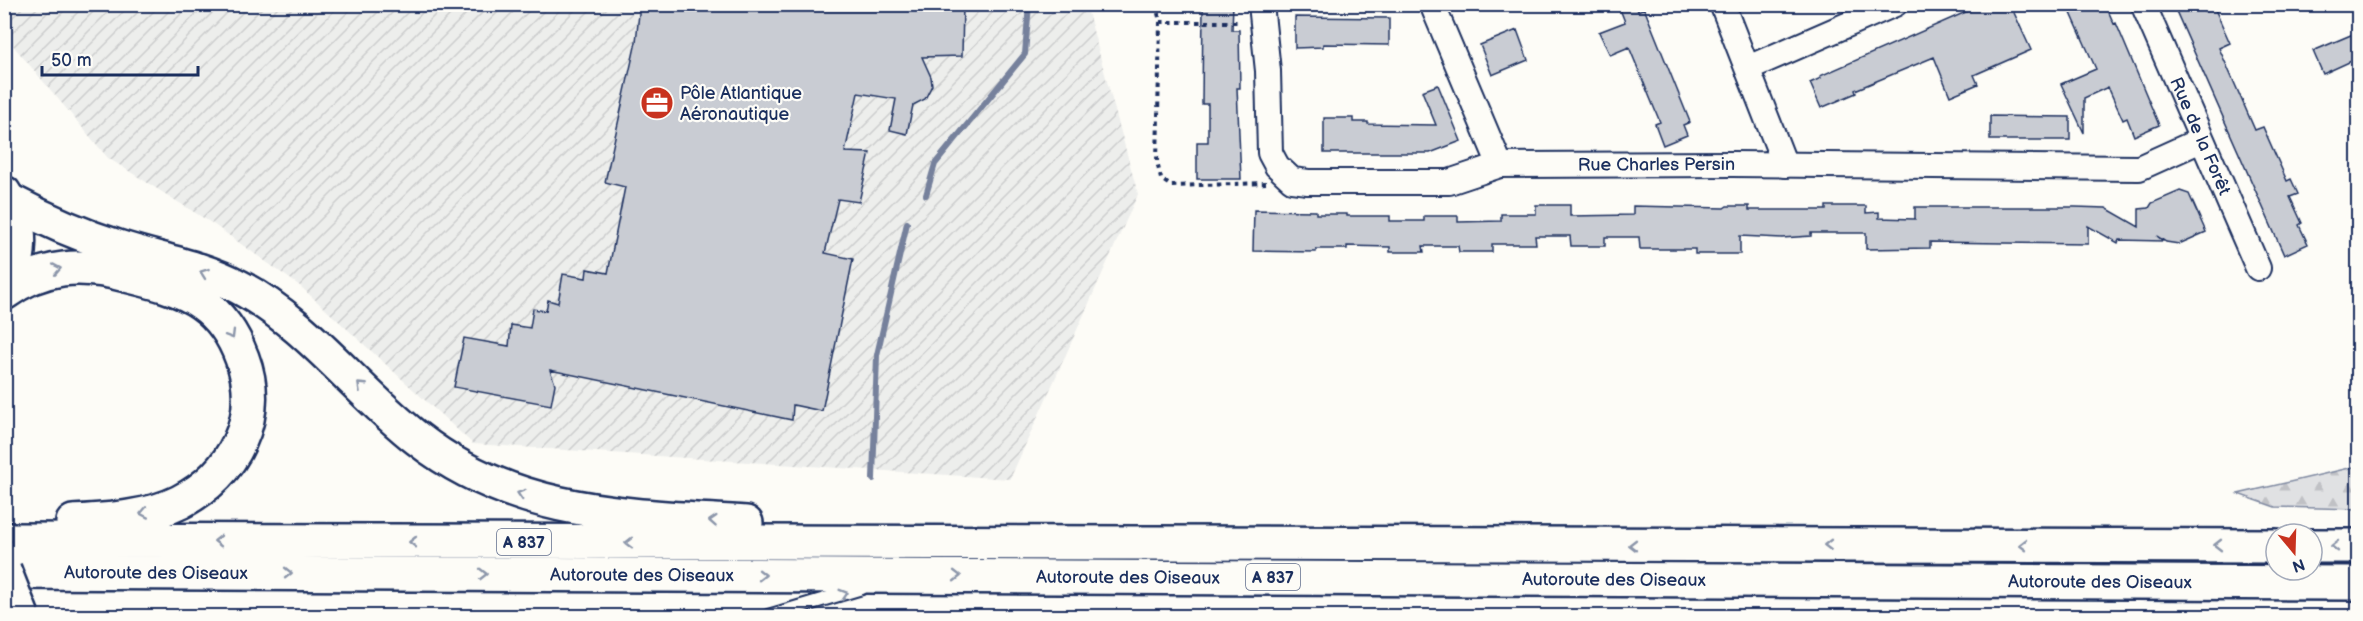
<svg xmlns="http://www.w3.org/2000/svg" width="2363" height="621" font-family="'Balsamiq Sans',sans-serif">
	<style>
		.industrial { fill: url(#industrial-furrows) }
		.forest { fill: url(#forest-firs); stroke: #7e88a0; stroke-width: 1.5 }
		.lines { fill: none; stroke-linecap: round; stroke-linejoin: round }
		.stream { stroke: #76819c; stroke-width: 6 }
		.building { fill: #c9ccd3; stroke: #1b2f5e; stroke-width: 1.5 }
		.lane-casing { stroke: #1b2f5e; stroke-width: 16 }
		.street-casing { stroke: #1b2f5e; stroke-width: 28 }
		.primary-casing { stroke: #1b2f5e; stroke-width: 38 }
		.highway-casing { stroke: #1b2f5e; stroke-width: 38 }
		.path { stroke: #1b2f5e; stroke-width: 4; stroke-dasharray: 4.5 4.5; stroke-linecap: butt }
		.lane { stroke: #fdfcf7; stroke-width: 12 }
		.street { stroke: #fdfcf7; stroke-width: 24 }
		.primary { stroke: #fdfcf7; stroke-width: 33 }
		.highway { stroke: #fdfcf7; stroke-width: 33 }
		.secondary-bridge-casing { stroke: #1b2f5e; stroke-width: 38; stroke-linecap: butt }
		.path-bridge { stroke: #1b2f5e; stroke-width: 4; stroke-dasharray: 4.5 4.5; stroke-linecap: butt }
		.secondary-bridge { stroke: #fdfcf7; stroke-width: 33 }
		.oneway { stroke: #8c96aa }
		.labels { text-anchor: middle; stroke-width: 4.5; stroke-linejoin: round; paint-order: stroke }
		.shield { fill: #fdfcf7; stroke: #5f6c8c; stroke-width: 1.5 }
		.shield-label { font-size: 16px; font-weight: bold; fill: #1b2f5e }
		.poi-label { font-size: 18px; fill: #1b2f5e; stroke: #fdfcf7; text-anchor: start }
		.street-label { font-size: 18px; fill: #1b2f5e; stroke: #fdfcf7 }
	</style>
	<defs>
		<pattern id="industrial-furrows" width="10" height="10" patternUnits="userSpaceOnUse" patternTransform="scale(1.5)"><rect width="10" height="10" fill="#edeeec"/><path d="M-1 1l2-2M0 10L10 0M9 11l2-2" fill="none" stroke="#cbcccd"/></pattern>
		<pattern id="forest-firs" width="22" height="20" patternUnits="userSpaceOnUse" patternTransform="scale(1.5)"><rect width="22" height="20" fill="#e0e1e3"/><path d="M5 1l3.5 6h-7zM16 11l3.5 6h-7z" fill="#c0c1c5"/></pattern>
	</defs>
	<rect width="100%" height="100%" fill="#fdfcf7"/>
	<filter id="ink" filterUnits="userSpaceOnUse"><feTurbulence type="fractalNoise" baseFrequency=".0167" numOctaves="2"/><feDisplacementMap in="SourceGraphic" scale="12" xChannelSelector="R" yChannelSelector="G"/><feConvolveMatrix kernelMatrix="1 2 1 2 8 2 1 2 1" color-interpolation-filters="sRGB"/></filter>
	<g filter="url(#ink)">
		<path class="industrial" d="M 4,5 L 1086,5 L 1138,194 L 1010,479 L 473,444 L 300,286 L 213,224 L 108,158 L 5,36 Z"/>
		<path class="forest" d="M 2358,466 L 2358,509 L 2275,507 L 2238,494 Z"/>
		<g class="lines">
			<path class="stream" d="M 926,195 L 935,164 L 1025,54 L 1029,4
				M 873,479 L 877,355 L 907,223"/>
		</g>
		<path class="building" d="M 640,4 L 963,4 L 962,56 L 922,57 L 931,77 L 932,85 L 925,99 L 913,105 L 907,134 L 890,130 L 896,99 L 858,93 L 845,152 L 870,153 L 859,202 L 838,199 L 825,253 L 853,259 L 822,411 L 793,405 L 792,420 L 550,370 L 555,384 L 551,405 L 454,387 L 464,338 L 509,346 L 511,325 L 530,328 L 533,309 L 546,311 L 548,300 L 558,303 L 563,274 L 586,278 L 587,269 L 608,273 L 625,187 L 605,182 L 636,42 Z
			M 1203,4 L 1233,4 L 1232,30 L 1239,30 L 1240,88 L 1237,88 L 1241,179 L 1197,179 L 1197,142 L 1208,142 L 1208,104 L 1202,104 Z
			M 1618,4 L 1635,4 L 1638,11 L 1644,8 L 1690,122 L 1683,125 L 1687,135 L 1663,145 L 1655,124 L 1660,122 L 1629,47 L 1610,55 L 1599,32 L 1625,22 Z
			M 1984,4 L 2010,4 L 2031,50 L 1974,75 L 1978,84 L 1950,96 L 1934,57 L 1855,90 L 1856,93 L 1821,108 L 1810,83 L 1821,78 L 1820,76 Z
			M 2067,4 L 2105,4 L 2114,24 L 2116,23 L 2159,125 L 2134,136 L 2127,118 L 2123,120 L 2108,87 L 2084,98 L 2084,133 L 2061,84 L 2096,69 Z
			M 2190,4 L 2201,4 L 2204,12 L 2214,7 L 2230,43 L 2219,48 L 2255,130 L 2263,127 L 2287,181 L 2291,179 L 2298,194 L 2290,197 L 2302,223 L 2299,225 L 2308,244 L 2284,255 L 2176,11 Z
			M 1295,17 L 1389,18 L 1389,45 L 1323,44 L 1323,47 L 1295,48 Z
			M 1517,30 L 1528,60 L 1492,75 L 1480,45 Z
			M 2358,32 L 2358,58 L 2323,74 L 2313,51 Z
			M 1438,85 L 1461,141 L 1430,153 L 1324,153 L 1324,118 L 1353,118 L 1353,122 L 1368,122 L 1368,124 L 1436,125 L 1422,91 Z
			M 1990,116 L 2070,117 L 2070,140 L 1990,140 Z
			M 2180,191 L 2189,194 L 2206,232 L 2179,244 L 2166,242 L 2157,236 L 2163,241 L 2119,240 L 2118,243 L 2088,226 L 2088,244 L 1930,242 L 1930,248 L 1866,249 L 1866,233 L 1811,233 L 1811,236 L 1782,238 L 1740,236 L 1740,254 L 1695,254 L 1695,249 L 1640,249 L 1639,237 L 1605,237 L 1605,246 L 1571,246 L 1570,236 L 1535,236 L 1536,244 L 1492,244 L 1492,252 L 1459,252 L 1458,246 L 1423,246 L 1424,252 L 1390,252 L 1390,247 L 1347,246 L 1347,249 L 1316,249 L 1316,252 L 1253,251 L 1254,210 L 1316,211 L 1316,214 L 1347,214 L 1347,216 L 1390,216 L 1390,221 L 1424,221 L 1424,216 L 1458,216 L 1458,222 L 1501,221 L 1501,214 L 1536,214 L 1536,205 L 1570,205 L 1570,216 L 1633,215 L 1633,206 L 1724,208 L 1727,206 L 1749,206 L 1749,210 L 1826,210 L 1826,206 L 1866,206 L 1866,213 L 1879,212 L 1879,218 L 1915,219 L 1915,207 L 2075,207 L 2106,208 L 2139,227 L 2139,209 L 2149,208 L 2152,203 Z"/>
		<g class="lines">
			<defs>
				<path id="lane" d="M 768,616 L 862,588"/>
				<g id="street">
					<path id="s1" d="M 1261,4 L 1268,71 L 1270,153 L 1277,166 L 1292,180 L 1308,182 L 1449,182 L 1500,165 L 1732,164 L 2139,168 L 2201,140"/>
					<path d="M 1432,4 L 1500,165"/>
					<path d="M 1722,4 L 1785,165"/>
					<path id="s2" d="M 2143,4 L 2258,268"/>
					<path d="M 1748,68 L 1895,4"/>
				</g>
				<path id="primary" d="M 4,193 C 24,224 23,260 4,292"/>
				<g id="highway">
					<path d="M 10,201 C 44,219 80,235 118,247 C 158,260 202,267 239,287 C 309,324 356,391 418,439 C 517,516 628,515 746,523"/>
					<path d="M 4,293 C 43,265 81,263 126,275 C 151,281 181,288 202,303 C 222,317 234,336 242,358 C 264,417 234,474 180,502 C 148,518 107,520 73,522"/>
					<path d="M 4,540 L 2276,546"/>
					<path d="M 2312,546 L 2358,546"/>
					<path id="s3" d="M 4,572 L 2358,583"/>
				</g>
			</defs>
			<use href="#lane" class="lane-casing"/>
			<use href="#street" class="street-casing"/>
			<use href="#primary" class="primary-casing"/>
			<use href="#highway" class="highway-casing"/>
			<path class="path" d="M 1156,4 L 1160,22 L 1157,162 L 1161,179 L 1171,186 L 1266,183
				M 1160,22 L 1241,22"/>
			<use href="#lane" class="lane"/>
			<use href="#street" class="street"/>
			<use href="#primary" class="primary"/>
			<use href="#highway" class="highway"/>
			<defs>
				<path id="secondary-bridge" d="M 4,570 L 22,616"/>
			</defs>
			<use href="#secondary-bridge" class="secondary-bridge-casing"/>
			<path class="path-bridge" d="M 4,530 L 11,546"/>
			<use href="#secondary-bridge" class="secondary-bridge"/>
		</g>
		<defs><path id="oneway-chevron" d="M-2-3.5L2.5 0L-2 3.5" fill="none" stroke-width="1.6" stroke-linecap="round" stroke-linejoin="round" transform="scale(1.5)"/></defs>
		<g class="oneway">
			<use href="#oneway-chevron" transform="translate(57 269) rotate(-11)"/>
			<use href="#oneway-chevron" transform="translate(204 273) rotate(-160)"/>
			<use href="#oneway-chevron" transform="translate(231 335) rotate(59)"/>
			<use href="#oneway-chevron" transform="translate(361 386) rotate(-137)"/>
			<use href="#oneway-chevron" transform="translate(521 494) rotate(-162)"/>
			<use href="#oneway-chevron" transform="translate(144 513) rotate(169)"/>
			<use href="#oneway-chevron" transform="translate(713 521) rotate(-176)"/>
			<use href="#oneway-chevron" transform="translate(218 541) rotate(-180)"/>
			<use href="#oneway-chevron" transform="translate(413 542) rotate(-180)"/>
			<use href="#oneway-chevron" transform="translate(629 543) rotate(-180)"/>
			<use href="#oneway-chevron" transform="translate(1633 545) rotate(-180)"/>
			<use href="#oneway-chevron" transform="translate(1828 545) rotate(-180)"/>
			<use href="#oneway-chevron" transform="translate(2023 545) rotate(-180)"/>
			<use href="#oneway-chevron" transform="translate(2218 545) rotate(-180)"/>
			<use href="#oneway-chevron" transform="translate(2335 546) rotate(-180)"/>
			<use href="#oneway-chevron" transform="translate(288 573)"/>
			<use href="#oneway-chevron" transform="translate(483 574)"/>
			<use href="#oneway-chevron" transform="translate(762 575)"/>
			<use href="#oneway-chevron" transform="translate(957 576)"/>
			<use href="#oneway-chevron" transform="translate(844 594) rotate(-17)"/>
		</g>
	</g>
	<defs>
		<symbol id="office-disc" viewBox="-11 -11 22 22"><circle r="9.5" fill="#c8321e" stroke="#fdfcf7"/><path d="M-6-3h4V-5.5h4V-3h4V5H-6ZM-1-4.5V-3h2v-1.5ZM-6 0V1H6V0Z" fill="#fff"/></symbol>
	</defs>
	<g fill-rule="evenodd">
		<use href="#office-disc" x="638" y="84" width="38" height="38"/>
	</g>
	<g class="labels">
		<g class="shield">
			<rect x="497" y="529" width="54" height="26" rx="4.5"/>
			<rect x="1246" y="564" width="54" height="26" rx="4.5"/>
		</g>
		<g class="shield-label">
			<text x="524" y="548">A 837</text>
			<text x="1273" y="583">A 837</text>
		</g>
		<g class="poi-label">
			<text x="680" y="99">Pôle Atlantique<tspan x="680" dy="21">Aéronautique</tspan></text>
		</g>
		<g class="street-label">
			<text dy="6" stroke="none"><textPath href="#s2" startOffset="144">Rue de la Forêt</textPath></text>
			<text dy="6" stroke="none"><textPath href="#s1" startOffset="552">Rue Charles Persin</textPath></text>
			<text dy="6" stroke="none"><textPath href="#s3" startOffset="152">Autoroute des Oiseaux</textPath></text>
			<text dy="6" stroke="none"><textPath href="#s3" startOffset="638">Autoroute des Oiseaux</textPath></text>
			<text dy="6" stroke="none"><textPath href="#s3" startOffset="1124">Autoroute des Oiseaux</textPath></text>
			<text dy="6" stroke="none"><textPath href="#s3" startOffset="1610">Autoroute des Oiseaux</textPath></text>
			<text dy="6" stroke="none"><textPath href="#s3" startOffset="2096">Autoroute des Oiseaux</textPath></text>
		</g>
	</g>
	<rect width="2363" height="621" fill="none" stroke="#fdfcf7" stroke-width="24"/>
	<rect x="12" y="12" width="2339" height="597" fill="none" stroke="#1b2f5e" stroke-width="2" filter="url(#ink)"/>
	<g transform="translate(2294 552) rotate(161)"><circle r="28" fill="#fdfcf7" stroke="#a3aaba" stroke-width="1.5"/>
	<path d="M0-4.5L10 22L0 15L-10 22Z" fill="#c8321e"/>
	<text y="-9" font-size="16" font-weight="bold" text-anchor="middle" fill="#1b2f5e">N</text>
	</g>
	<path d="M42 66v9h156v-9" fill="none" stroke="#1b2f5e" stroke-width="3"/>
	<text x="51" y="66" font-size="18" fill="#1b2f5e" stroke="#fdfcf7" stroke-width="4.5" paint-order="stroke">50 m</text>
</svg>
